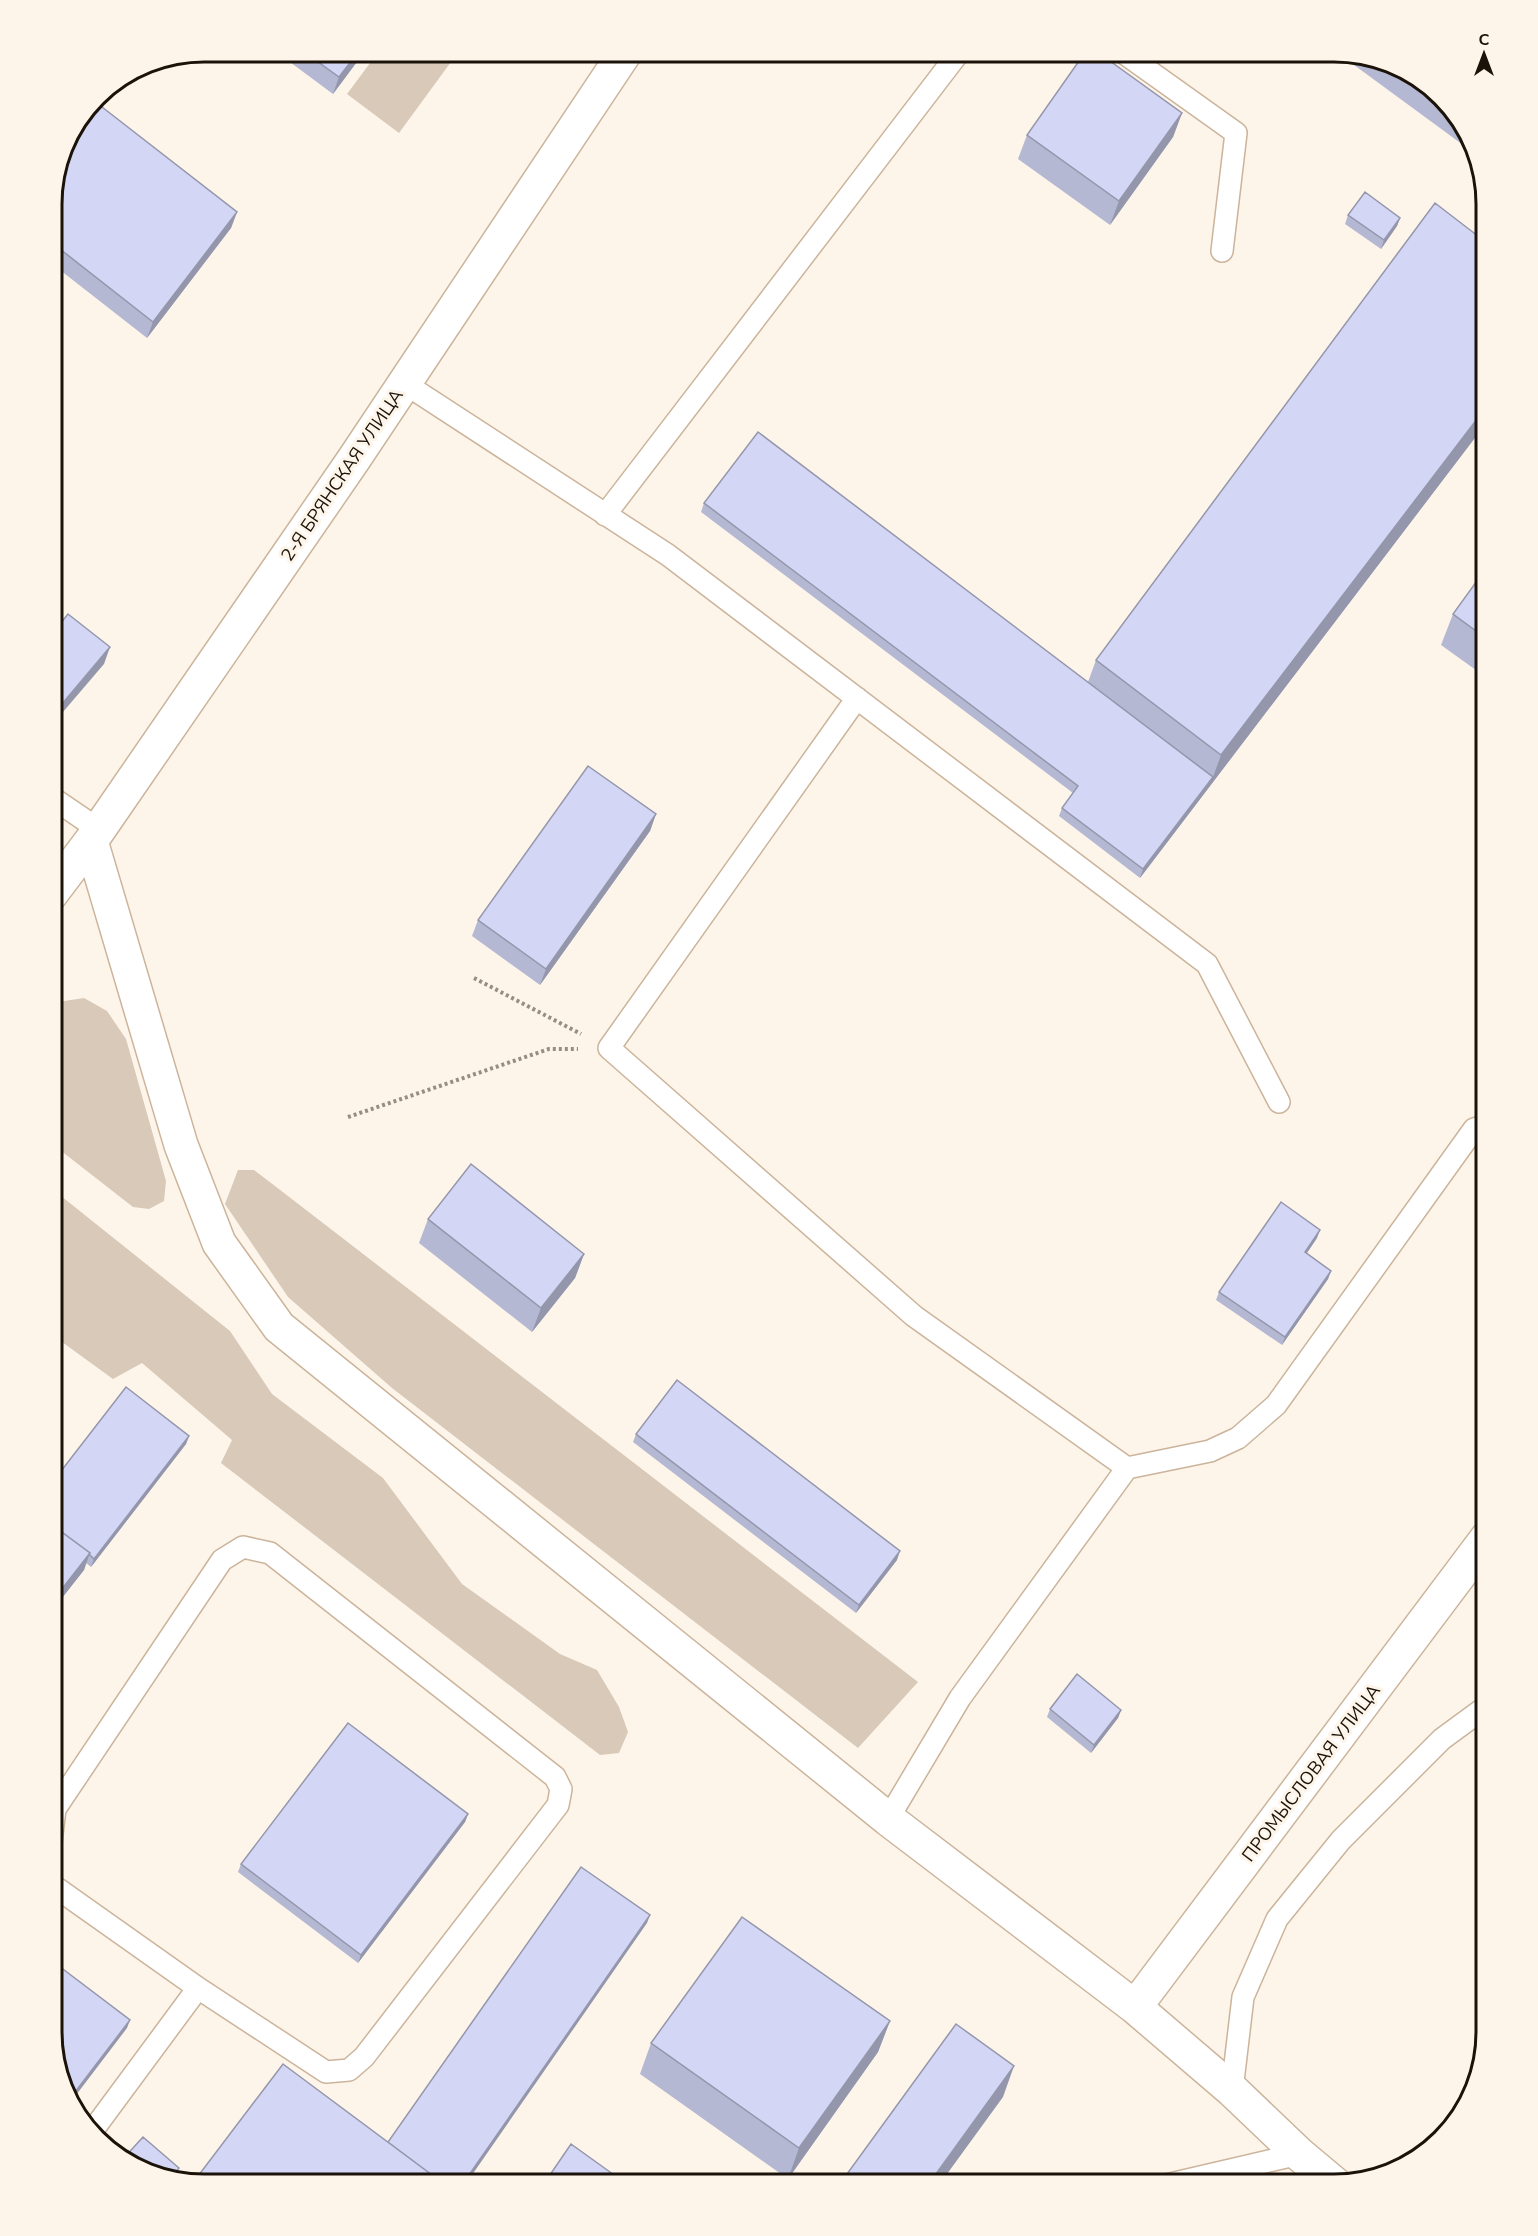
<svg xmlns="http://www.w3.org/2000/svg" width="1538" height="2236" font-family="'Nunito Sans',sans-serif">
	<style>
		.green { fill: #d8c9b8 }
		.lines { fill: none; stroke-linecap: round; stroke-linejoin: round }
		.service-casing { stroke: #cbb49b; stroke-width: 24 }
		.minor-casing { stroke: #cbb49b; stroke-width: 36 }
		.path { stroke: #968e84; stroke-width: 4; stroke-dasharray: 3 3; stroke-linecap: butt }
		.service { stroke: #fff; stroke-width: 21 }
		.minor { stroke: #fff; stroke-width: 33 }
		.wall { fill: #b5b8d2 }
		.shaded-wall { fill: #9496ab }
		.building { fill: #d3d6f4; stroke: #9496ab; stroke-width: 1.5 }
		.labels { text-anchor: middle; stroke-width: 6; stroke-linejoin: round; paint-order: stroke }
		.street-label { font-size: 18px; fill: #1b130a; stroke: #fef5ea }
		.rim { fill: none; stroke: #1b130a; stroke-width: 3 }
	</style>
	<rect width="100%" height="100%" fill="#fef5ea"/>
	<path class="green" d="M 379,51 L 459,51 L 399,133 L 347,94 Z
		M 84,998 L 107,1011 L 126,1039 L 166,1181 L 164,1201 L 149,1209 L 133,1207 L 51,1143 L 51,1003 Z
		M 238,1170 L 254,1170 L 275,1186 L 918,1682 L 858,1748 L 392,1388 L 288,1297 L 225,1204 Z
		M 51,1188 L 230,1331 L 272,1394 L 383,1478 L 462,1584 L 560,1654 L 597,1670 L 619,1707 L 628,1732 L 619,1753 L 600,1755 L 221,1463 L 232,1440 L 142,1363 L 113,1379 L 51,1334 Z"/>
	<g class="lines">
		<defs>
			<path id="service" d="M 1121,51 L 1236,133 L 1222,251
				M 404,383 L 668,555 L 1207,964 L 1279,1102
				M 605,515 L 960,51
				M 857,698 L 609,1048 L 914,1316 L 1127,1468 L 1210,1451 L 1238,1438 L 1276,1405 L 1474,1129 L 1487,1125
				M 51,797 L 98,829
				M 888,1819 L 960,1698 L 1127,1468
				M 51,1884 L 198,1988 L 326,2072 L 349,2070 L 364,2057 L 558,1805 L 561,1789 L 555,1777 L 270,1553 L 243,1547 L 222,1560 L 55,1809 L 51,1842
				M 1232,2090 L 1243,1997 L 1277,1919 L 1341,1840 L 1442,1739 L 1487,1706
				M 93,2130 L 198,1988
				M 1166,2185 L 1299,2154"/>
			<path id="minor" d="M 91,841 L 181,1145 L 219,1243 L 279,1327 L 888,1819 L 1135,2007 L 1232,2090 L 1299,2154 L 1336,2185
				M 51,894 L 91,841 L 354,459 L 626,51
				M 1135,2007 L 1487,1538"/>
		</defs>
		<use href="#service" class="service-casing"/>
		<use href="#minor" class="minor-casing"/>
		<path class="path" d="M 474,978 L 581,1034
			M 348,1117 L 549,1049 L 578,1049"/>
		<use href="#service" class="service"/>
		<use href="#minor" class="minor"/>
	</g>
	<path class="wall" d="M 275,51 L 365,51 L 333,94 Z
		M 1335,51 L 1345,51 L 1419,76 L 1467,127 L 1474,153 Z
		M 1182,113 L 1173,137 L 1110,225 L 1018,159 L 1027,135 Z
		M 51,193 L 237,212 L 231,228 L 147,338 L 51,263 Z
		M 1348,215 L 1400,218 L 1397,226 L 1381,249 L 1345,224 Z
		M 1487,422 L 1140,878 L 1059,816 L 1062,808 L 1073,793 L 701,512 L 704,503 L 1088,682 L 1096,660 Z
		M 1487,567 L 1487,678 L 1441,645 L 1453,614 Z
		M 656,814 L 650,831 L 540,985 L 472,936 L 478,920 Z
		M 428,1219 L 584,1254 L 575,1278 L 532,1332 L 419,1243 Z
		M 1317,1238 L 1307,1253 L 1331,1271 L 1328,1279 L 1282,1345 L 1216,1300 L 1219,1292 Z
		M 636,1434 L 897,1560 L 856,1613 L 633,1442 Z
		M 189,1436 L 186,1444 L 91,1567 L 86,1563 L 84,1570 L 51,1612 L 51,1484 Z
		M 1050,1709 L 1121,1710 L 1118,1718 L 1091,1753 L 1047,1717 Z
		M 468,1814 L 465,1822 L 358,1963 L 238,1872 L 241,1864 Z
		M 890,2021 L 878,2052 L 788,2179 L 640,2074 L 651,2043 Z"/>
	<path class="shaded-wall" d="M 359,51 L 365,51 L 333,94 L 339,77 Z
		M 1182,113 L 1173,137 L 1110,225 L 1119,201 Z
		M 237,212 L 231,228 L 147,338 L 153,322 Z
		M 1400,218 L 1397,226 L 1381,249 L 1384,240 Z
		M 1487,406 L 1487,422 L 1140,878 L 1143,869 L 1213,777 L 1221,755 Z
		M 110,647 L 104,664 L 51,726 L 51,717 Z
		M 656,814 L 650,831 L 540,985 L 546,969 Z
		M 1320,1230 L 1317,1238 L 1302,1260 L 1305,1252 Z
		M 584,1254 L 575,1278 L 532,1332 L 541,1308 Z
		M 1331,1271 L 1328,1279 L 1282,1345 L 1285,1337 Z
		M 189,1436 L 186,1444 L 91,1567 L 94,1559 Z
		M 900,1551 L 897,1560 L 856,1613 L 859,1605 Z
		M 90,1553 L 84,1570 L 51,1612 L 51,1603 Z
		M 1121,1710 L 1118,1718 L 1091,1753 L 1094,1745 Z
		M 468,1814 L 465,1822 L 358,1963 L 361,1955 Z
		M 650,1915 L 647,1923 L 465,2185 L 462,2185 Z
		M 130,2020 L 127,2028 L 70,2103 L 69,2100 Z
		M 890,2021 L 878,2052 L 788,2179 L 799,2148 Z
		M 1014,2066 L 1003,2097 L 939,2185 L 928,2185 Z
		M 179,2168 L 175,2179 L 171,2178 Z"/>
	<path class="building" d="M 303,51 L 359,51 L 339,77 Z
		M 1086,51 L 1096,51 L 1182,113 L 1119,201 L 1027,135 Z
		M 93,100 L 237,212 L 153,322 L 51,242 L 51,193 L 63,145 Z
		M 1365,192 L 1400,218 L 1384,240 L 1348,215 Z
		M 1435,203 L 1487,243 L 1487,406 L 1221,755 L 1096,660 Z
		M 758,432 L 1213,777 L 1143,869 L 1062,808 L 1078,786 L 704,503 Z
		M 1487,567 L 1487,639 L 1453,614 Z
		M 68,614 L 110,647 L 51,717 L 51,635 Z
		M 588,766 L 656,814 L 546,969 L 478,920 Z
		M 471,1164 L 584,1254 L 541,1308 L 428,1219 Z
		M 1281,1202 L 1320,1230 L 1305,1252 L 1331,1271 L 1285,1337 L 1219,1292 Z
		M 677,1380 L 900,1551 L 859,1605 L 636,1434 Z
		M 126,1387 L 189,1436 L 94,1559 L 89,1554 L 90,1553 L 51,1524 L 51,1484 Z
		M 51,1524 L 90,1553 L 51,1603 Z
		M 1077,1674 L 1121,1710 L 1094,1745 L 1050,1709 Z
		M 348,1723 L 468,1814 L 361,1955 L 241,1864 Z
		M 581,1867 L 650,1915 L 462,2185 L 438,2185 L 440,2181 L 388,2142 Z
		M 742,1917 L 890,2021 L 799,2148 L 651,2043 Z
		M 51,1960 L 130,2020 L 69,2100 L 51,2033 Z
		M 956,2024 L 1014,2066 L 928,2185 L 839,2185 Z
		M 283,2064 L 440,2181 L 437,2185 L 192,2184 Z
		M 143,2137 L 179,2168 L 171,2178 L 127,2164 L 122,2160 Z
		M 571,2144 L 628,2185 L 543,2185 Z"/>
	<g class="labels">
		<g class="street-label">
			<text transform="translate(342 475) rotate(-56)" y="6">2-Я БРЯНСКАЯ УЛИЦА</text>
			<text transform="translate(1311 1773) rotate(-53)" y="6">ПРОМЫСЛОВАЯ УЛИЦА</text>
		</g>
	</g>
	<path d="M0 0H1538V2236H0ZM204 62H1334A142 142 0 0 1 1476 204V2032A142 142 0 0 1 1334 2174H204A142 142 0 0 1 62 2032V204A142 142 0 0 1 204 62Z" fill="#fef5ea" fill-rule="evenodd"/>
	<path class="rim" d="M204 62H1334A142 142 0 0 1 1476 204V2032A142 142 0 0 1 1334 2174H204A142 142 0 0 1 62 2032V204A142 142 0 0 1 204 62Z"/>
	<g transform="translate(1484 54)" stroke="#fef5ea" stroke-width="4.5" paint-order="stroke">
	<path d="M0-4.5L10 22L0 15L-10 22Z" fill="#1b130a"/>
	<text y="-9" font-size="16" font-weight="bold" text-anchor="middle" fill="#1b130a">С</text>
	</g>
</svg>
